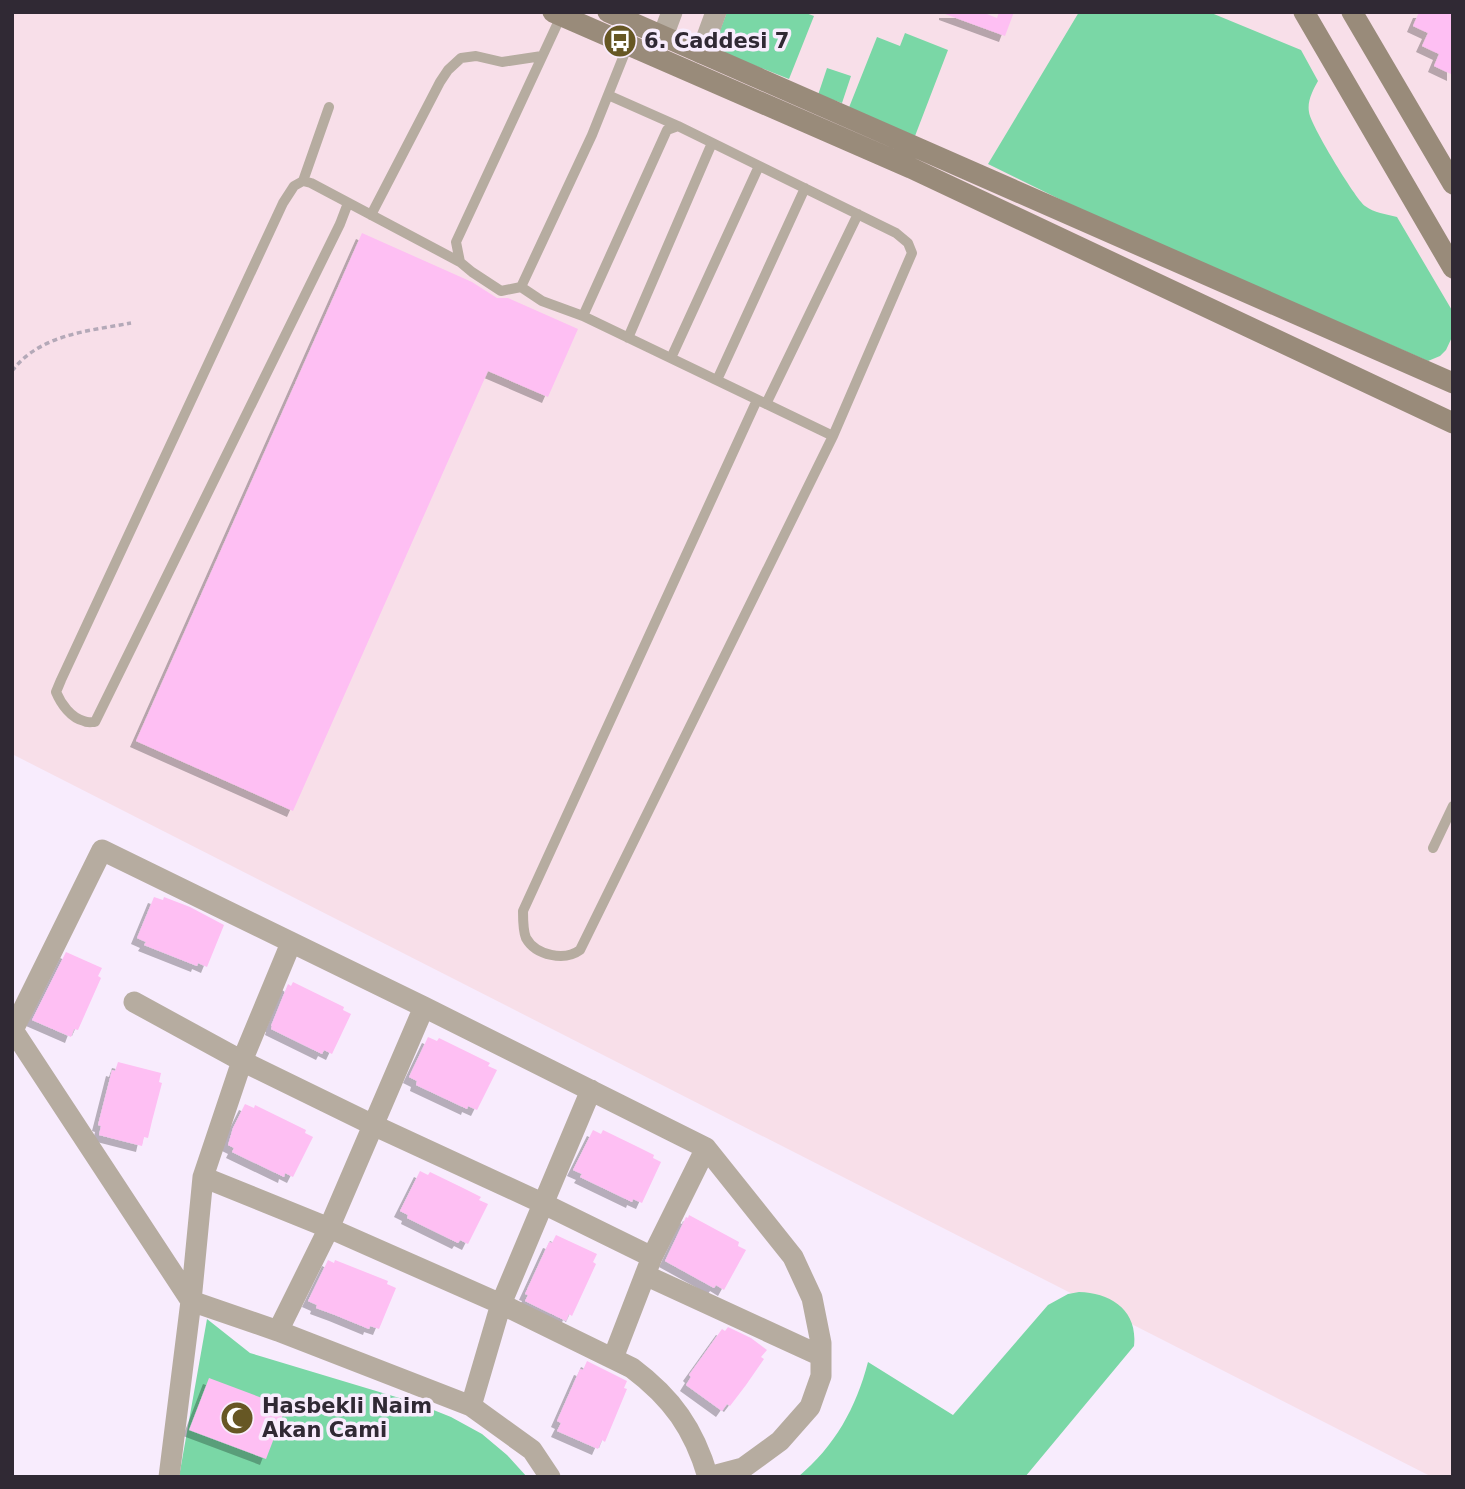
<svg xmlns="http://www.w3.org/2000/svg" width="1465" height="1489" font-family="'DejaVu Sans',sans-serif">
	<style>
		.industrial { fill: #f8dfe9 }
		.green { fill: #7ad7a6 }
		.building { fill: #febff3; filter: url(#shadow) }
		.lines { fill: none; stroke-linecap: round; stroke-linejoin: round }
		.path { stroke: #b4a9b8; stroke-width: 3.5; stroke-dasharray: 5 3.5; stroke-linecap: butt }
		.lane { stroke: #b6aca0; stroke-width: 10 }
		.street { stroke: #b6aca0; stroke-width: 21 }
		.secondary { stroke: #998b7a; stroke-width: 21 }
		.labels { text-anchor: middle; stroke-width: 7; stroke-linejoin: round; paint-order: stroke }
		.poi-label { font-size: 21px; font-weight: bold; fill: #302934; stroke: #f8ecfd; text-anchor: start }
	</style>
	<defs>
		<filter id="shadow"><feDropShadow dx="-6" dy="6" stdDeviation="0" flood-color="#0004"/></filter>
	</defs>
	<rect width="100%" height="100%" fill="#f8ecfd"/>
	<path class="industrial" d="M 12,12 L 1453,12 L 1453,1477 L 1432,1477 L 12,754 Z"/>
	<path class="green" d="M 727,12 L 803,12 L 814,16 L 789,79 L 713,49 Z
		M 1079,12 L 1209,12 L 1301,50 L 1318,81 C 1313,90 1307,101 1309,112 C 1310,124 1355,198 1365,206 C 1374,213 1386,214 1397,217 L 1453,312 L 1453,335 L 1446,350 L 1440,356 L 1428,361 L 1094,216 L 988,164 Z
		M 905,33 L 948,50 L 915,136 L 848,110 L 877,37 L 900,46 Z
		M 827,68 L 851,76 L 842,103 L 818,95 Z
		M 1079,1292 C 1111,1293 1138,1310 1134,1346 L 1025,1477 L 798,1477 C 835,1446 856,1408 868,1362 L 953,1415 L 1048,1305 L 1068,1294 Z
		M 207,1319 L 250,1353 L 416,1403 L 451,1417 L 482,1434 L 507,1455 L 527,1477 L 179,1477 Z"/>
	<path class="building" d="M 945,12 L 982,12 L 997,18 L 999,12 L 1014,12 L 1005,36 L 945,14 Z
		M 1419,12 L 1453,12 L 1453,75 L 1434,66 L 1439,54 L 1422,46 L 1428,33 L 1413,26 Z
		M 362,233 L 472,282 L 497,298 L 508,298 L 578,329 L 548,397 L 488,371 L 293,811 L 136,741 Z
		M 154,897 L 163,900 L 164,897 L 190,907 L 224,925 L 207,967 L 198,963 L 197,966 L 144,945 L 146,942 L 137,938 Z
		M 66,952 L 102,968 L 98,976 L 101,978 L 78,1030 L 74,1029 L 71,1037 L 32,1020 Z
		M 293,982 L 344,1007 L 343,1010 L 351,1014 L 332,1054 L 324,1050 L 322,1054 L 271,1029 L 272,1026 L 271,1026 L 288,984 L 291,986 Z
		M 428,1037 L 437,1041 L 439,1038 L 490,1063 L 488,1066 L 497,1070 L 477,1110 L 468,1106 L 467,1109 L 416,1085 L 417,1081 L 409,1077 Z
		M 118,1062 L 161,1073 L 159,1082 L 162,1083 L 152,1121 L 148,1138 L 144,1137 L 142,1146 L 99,1135 L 101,1126 L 98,1125 L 112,1070 L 115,1071 Z
		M 245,1104 L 254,1108 L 255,1105 L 306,1130 L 305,1133 L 313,1137 L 293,1177 L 285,1173 L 284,1177 L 232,1152 L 234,1148 L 228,1145 L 233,1128 Z
		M 593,1130 L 601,1134 L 603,1130 L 638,1147 L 654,1155 L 653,1158 L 661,1162 L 642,1203 L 633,1199 L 632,1202 L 580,1177 L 582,1174 L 573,1170 Z
		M 420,1171 L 428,1175 L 430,1172 L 461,1187 L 481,1197 L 479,1200 L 488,1204 L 468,1244 L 460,1240 L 458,1243 L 407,1218 L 408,1215 L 400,1211 Z
		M 689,1215 L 739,1242 L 738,1246 L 746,1250 L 724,1290 L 716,1285 L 714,1288 L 665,1261 L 686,1217 L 688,1218 Z
		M 556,1235 L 597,1254 L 593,1262 L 596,1264 L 572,1316 L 569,1314 L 566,1321 L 525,1301 L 528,1295 L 525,1294 L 549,1242 L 552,1243 Z
		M 328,1260 L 334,1263 L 335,1260 L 388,1281 L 387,1284 L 396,1288 L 379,1329 L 370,1326 L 369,1329 L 335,1315 L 316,1308 L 317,1305 L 308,1301 Z
		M 728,1327 L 751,1338 L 767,1350 L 761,1357 L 764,1359 L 746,1385 L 730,1406 L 727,1404 L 722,1411 L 686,1385 L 691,1377 L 689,1375 L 722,1329 L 725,1331 Z
		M 587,1361 L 627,1381 L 624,1388 L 627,1389 L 605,1442 L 602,1440 L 598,1449 L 557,1431 L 561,1423 L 557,1421 L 580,1369 L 583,1370 Z
		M 209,1378 L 286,1407 L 266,1459 L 189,1430 Z"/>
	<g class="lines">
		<path class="path" d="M 12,371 C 40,334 89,331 131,323"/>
		<path class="lane" d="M 561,16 L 456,242 L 460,262 L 472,272 L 501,291 L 521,287 L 592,135 L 628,45
			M 608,95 L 678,126
			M 303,181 L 329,107
			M 348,203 L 340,224 L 95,722 C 91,722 87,723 84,721 C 71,718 61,704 56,692 L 61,680 L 283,203 L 294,186 L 303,181 L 311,183 L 460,262
			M 371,215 L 440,82 L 448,70 L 461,58 L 476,56 L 502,62 L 542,56
			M 521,287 L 542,301 L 583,316 L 833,436
			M 583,316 L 667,130 L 678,126 L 896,233 L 908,243 L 912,253 L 833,436 L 580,950 C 565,961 536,956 526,938 C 523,931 523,919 523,911 L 757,400
			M 628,338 L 712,143
			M 671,358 L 759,166
			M 717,380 L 805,188
			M 766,404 L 858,214
			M 1433,848 L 1453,806"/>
		<path class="street" d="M 663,36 L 672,12
			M 701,53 L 716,12
			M 134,1002 L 242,1061 L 373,1125 L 542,1203 L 652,1257
			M 203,1177 L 329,1228 L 501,1304 L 632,1368 C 672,1398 694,1429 708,1477
			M 645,1275 L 821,1356
			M 278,1331 L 329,1228 L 424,1007
			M 613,1358 L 652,1257 L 706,1148
			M 471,1406 L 501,1304 L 591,1090
			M 169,1477 L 191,1301 L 203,1177 L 242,1061 L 291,943
			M 550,1477 L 532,1450 L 471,1406 L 278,1331 L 191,1301 L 13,1030 L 102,850 L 424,1007 L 706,1148 L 793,1257 L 812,1298 L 821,1343 L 821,1376 L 810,1407 L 780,1441 L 743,1468 L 709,1477"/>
		<path class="secondary" d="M 553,12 L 911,168 L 1453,423
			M 608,12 L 1453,383
			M 1304,12 L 1453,268
			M 1352,12 L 1453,184"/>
	</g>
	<defs>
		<symbol id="bus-disc" viewBox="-11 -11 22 22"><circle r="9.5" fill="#665724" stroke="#f8ecfd"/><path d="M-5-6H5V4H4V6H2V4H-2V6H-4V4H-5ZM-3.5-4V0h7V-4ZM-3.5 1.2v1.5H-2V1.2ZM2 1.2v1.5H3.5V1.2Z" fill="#fff"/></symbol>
		<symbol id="mosque-disc" viewBox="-11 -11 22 22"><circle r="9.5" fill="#665724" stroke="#f8ecfd"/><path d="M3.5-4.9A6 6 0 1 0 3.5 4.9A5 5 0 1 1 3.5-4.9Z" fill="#fff"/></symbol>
	</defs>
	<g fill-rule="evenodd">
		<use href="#bus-disc" x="601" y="22" width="38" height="38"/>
		<use href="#mosque-disc" x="218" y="1399" width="38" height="38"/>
	</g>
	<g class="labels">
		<g class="poi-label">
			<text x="644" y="48">6. Caddesi 7</text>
			<text x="262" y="1413">Hasbekli Naim<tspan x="262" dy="24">Akan Cami</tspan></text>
		</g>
	</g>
	<rect width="1465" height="1489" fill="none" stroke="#302934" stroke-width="28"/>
</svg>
